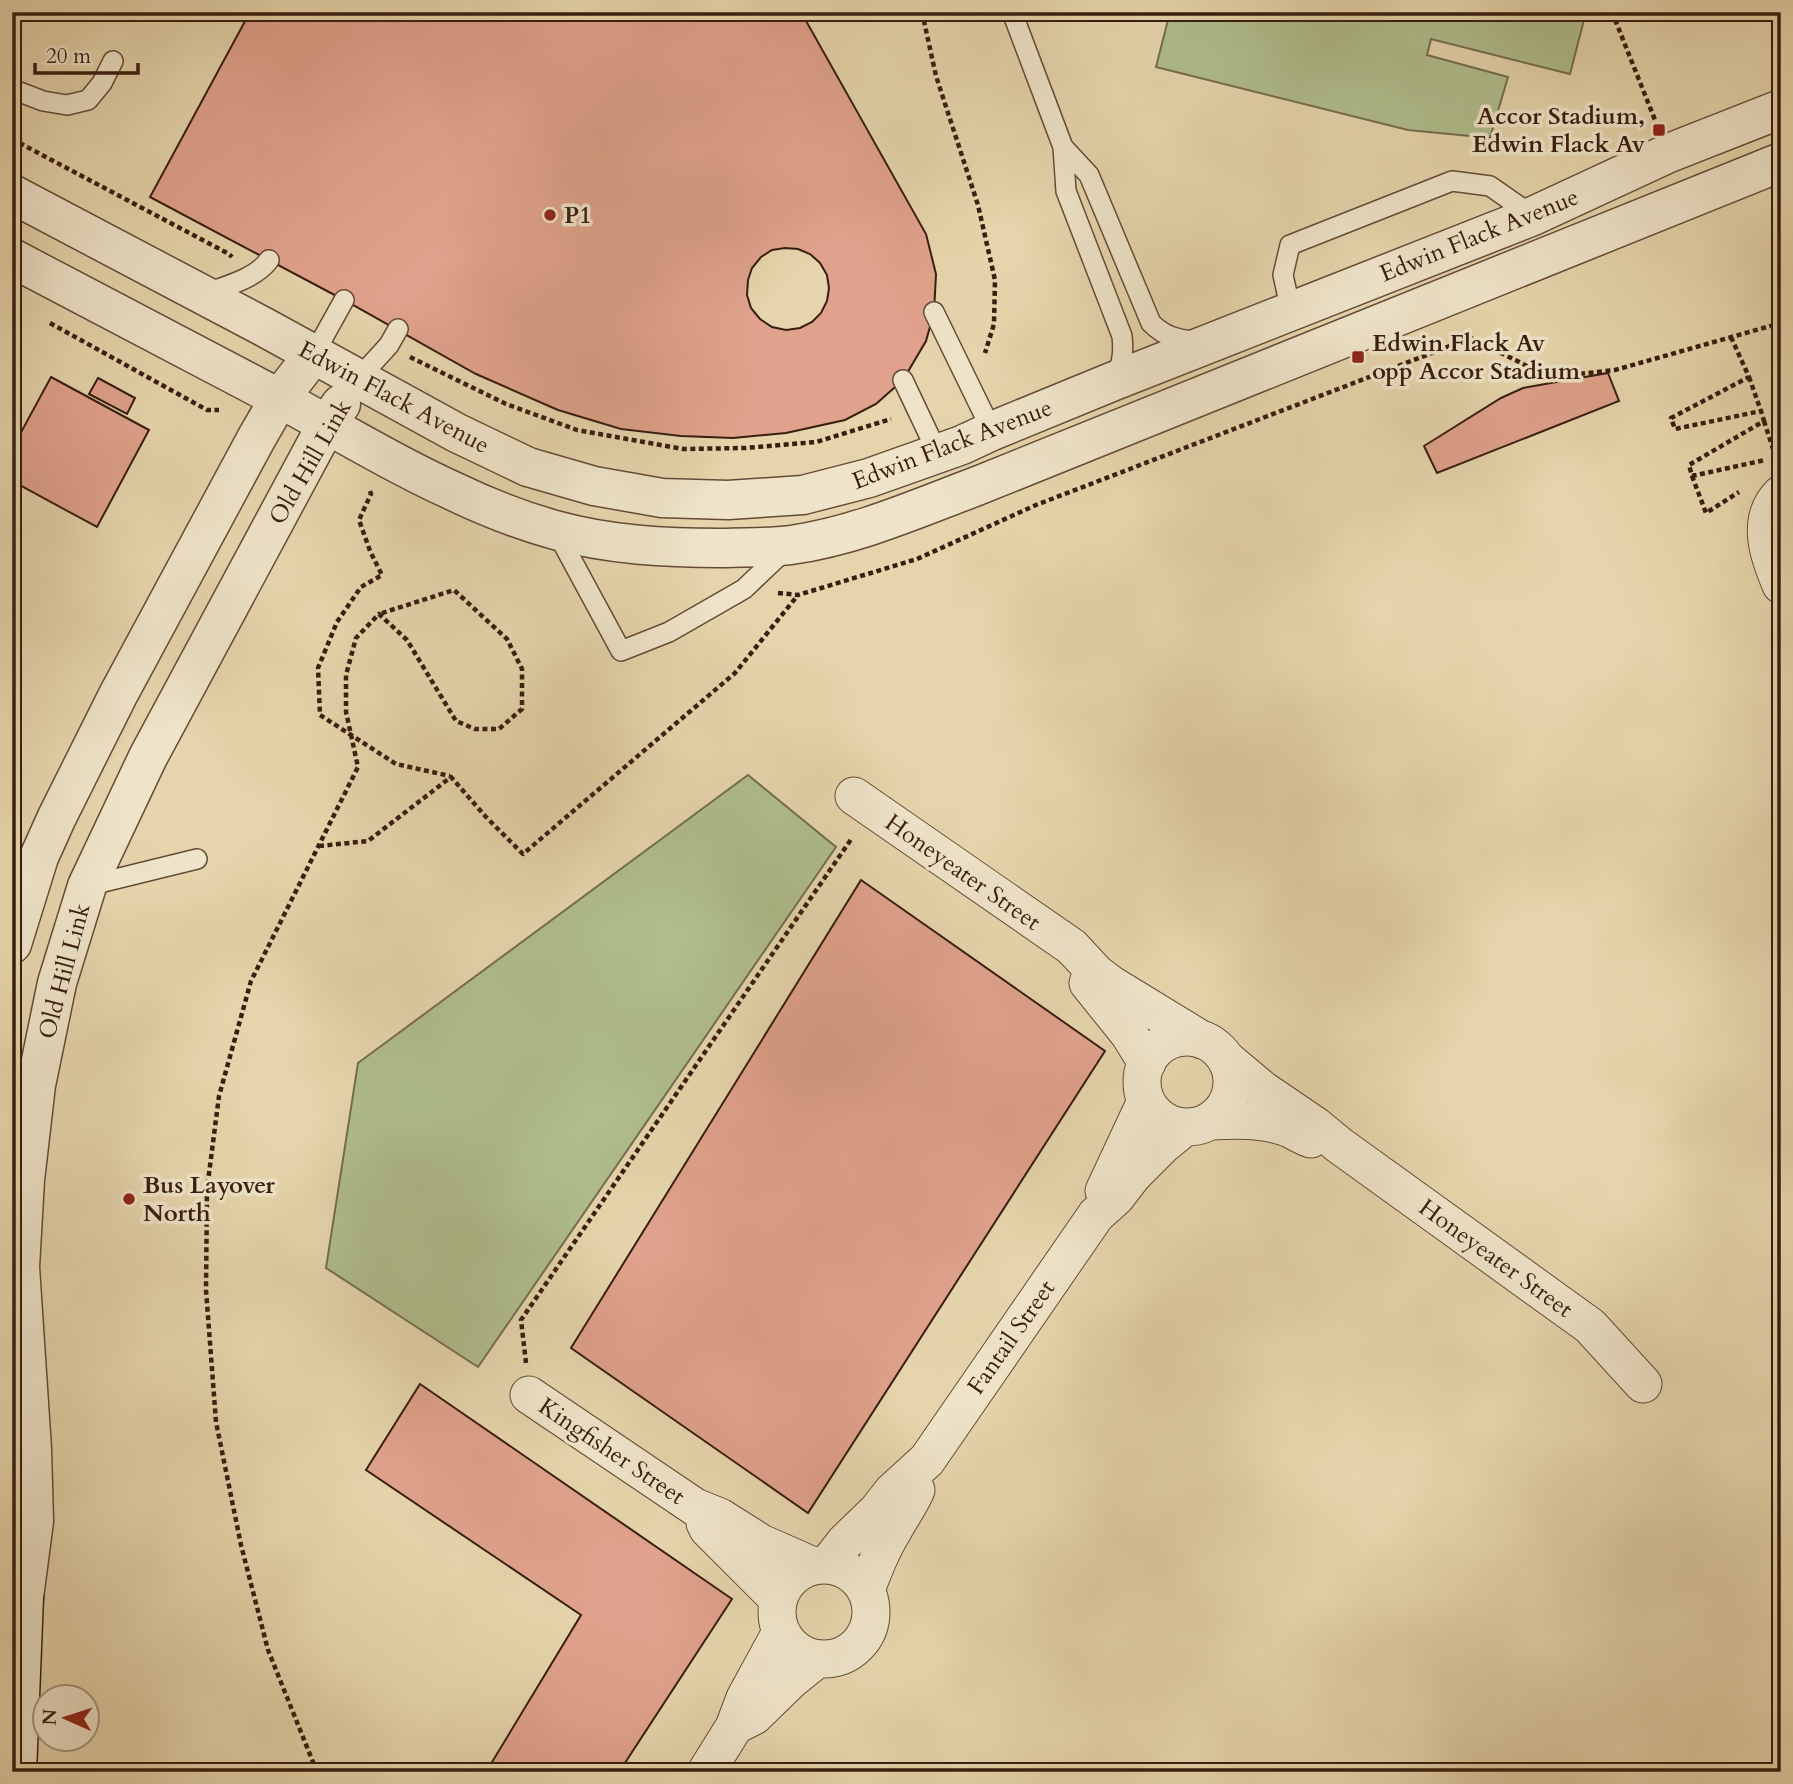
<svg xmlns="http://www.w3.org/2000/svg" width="1793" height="1784" font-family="Cardo,serif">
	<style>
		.green { fill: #b0be8d; stroke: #746e4f; stroke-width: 2 }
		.building { fill: #e0a28c; stroke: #381d11; stroke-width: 2; fill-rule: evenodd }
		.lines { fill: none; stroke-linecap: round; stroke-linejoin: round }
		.service-casing { stroke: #644b38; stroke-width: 22 }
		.minor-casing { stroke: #644b38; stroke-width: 39 }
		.tertiary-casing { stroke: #644b38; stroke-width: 41 }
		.secondary-casing { stroke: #381d11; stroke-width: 41 }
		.path { stroke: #381d11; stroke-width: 4.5; stroke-dasharray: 5 3.5; stroke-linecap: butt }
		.service { stroke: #efe4c9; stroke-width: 19 }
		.minor { stroke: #efe4c9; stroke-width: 37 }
		.tertiary { stroke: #efe4c9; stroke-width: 38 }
		.secondary { stroke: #efe4c9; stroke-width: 38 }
		.poi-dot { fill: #8f2418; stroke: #efe4c9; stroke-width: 2.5 }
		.labels { text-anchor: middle; stroke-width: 7; stroke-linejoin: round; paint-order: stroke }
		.poi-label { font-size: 24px; font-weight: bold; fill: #381d11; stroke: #efe4c9; text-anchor: start }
		.street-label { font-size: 24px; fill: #381d11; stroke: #efe4c9 }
	</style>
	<rect width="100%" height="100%" fill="#e6d5ac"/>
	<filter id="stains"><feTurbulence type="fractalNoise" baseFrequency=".00286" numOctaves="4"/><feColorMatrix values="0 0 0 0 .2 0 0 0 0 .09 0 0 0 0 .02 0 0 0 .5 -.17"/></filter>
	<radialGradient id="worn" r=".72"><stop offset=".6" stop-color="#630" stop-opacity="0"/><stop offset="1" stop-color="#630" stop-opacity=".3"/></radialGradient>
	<path class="green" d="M 1170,12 L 1586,12 L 1570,74 L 1431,39 L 1427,55 L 1508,77 L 1490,138 L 1408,130 L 1156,67 Z
		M 748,775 L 836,847 L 478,1367 L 326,1268 L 358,1063 Z"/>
	<path class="building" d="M 250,12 L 801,12 L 926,234 L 936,274 L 934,312 L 926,341 L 903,380 L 876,404 L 845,420 L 786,433 L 733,438 L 681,436 L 621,429 L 558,410 L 476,374 L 344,300 L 150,197 ZM 785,248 L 798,249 L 810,254 L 820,263 L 827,275 L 829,288 L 827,301 L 821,313 L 812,322 L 800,328 L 786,330 L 772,327 L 760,319 L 751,308 L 747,295 L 748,280 L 752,268 L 761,257 L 772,250 Z
		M 1608,373 L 1619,401 L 1437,473 L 1424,446 L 1501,398 L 1523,388 Z
		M 51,377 L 149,430 L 97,527 L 12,481 L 12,449 Z
		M 98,378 L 135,398 L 127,414 L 89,394 Z
		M 861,880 L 1105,1051 L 808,1513 L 571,1348 Z
		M 420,1384 L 732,1599 L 619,1772 L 486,1772 L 581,1615 L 366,1470 Z"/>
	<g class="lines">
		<defs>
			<path id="service" d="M 1012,12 L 1063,147 L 1066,191 L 1122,336 C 1124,354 1122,365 1114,381
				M 12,89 L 43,101 L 67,105 L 88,100 L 102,83 L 113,61
				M 1063,147 L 1089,175 L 1151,323 C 1166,338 1178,339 1197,342
				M 204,294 C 226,286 255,279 269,260
				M 1291,311 L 1283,275 L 1290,245 L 1452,181 L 1490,186 L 1533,216
				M 934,312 L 992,431
				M 314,354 L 344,300
				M 358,379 L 389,345 L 398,329
				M 903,380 L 938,454
				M 556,531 L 621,651 L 669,632 L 744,589 L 785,550
				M 87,886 L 197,859"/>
			<path id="minor" d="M 1781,494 C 1755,520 1769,557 1781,585
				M 854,796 L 1072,947 L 1096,973 L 1112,985 L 1202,1040
				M 1088,983 L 1129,1034 L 1147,1063
				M1142 1082a45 45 0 1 1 90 0a45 45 0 1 1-90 0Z
				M 1226,1059 L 1263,1090 L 1316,1126 L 1339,1145 L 1590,1326 L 1643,1384
				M 1211,1121 C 1235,1120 1262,1119 1285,1127 C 1294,1130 1301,1136 1311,1139
				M 1104,1191 L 1146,1101
				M 529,1395 L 695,1507 L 720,1517 L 761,1543 L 811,1565
				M 705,1523 L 708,1529 L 778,1599
				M 828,1564 L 845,1542 L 877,1511 L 892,1492 L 927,1460 L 1096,1215 L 1116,1197 L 1133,1175 L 1164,1144 L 1185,1127
				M777 1612a47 47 0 1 1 94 0a47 47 0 1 1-94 0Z
				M 866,1590 C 874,1569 882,1548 894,1529 C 901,1516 910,1504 916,1490
				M 738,1724 L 754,1716 L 791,1680 L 817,1659
				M 706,1772 L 734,1727 L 745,1698 L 781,1632"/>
			<path id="tertiary" d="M 12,194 L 264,327 L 457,433 L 528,467 L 594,486 L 662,498 L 728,500 L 803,495 L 869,478 L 962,445 L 992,431 L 1114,381 L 1533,216 L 1669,153 L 1781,109
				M 12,258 C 104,307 196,355 288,403 C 342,432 395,465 451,490 C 484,506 519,520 555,530 C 609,545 666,548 722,548 C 745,547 768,548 791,545 C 855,536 916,509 977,486 L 1781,162
				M 12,944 L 39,857 L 57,817 L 118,695 L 256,439 L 279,399 L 314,354
				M 12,1627 L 24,1597 L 34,1521 L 32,1449 L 20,1267 L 25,1180 L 36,1085 L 57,983 L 87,886 L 148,757 L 327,424 L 341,404"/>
			<path id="secondary" d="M 17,1772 L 24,1597"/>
		</defs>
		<use href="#service" class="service-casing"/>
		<use href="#minor" class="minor-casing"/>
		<use href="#tertiary" class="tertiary-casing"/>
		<use href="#secondary" class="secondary-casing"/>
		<path class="path" d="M 922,12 L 936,76 L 978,205 L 995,280 L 994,324 L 985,353
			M 1612,12 L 1655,120
			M 12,139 L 229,254 L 232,257
			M 50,323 L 207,410 L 219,410
			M 1731,337 L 1749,377 L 1671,418 L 1675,429 L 1761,411 L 1764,421 L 1689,465 L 1692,476 L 1765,460
			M 410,357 L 506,404 L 577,430 L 683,449 L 745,448 L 816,442 L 891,419
			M 1749,377 L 1761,411
			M 1764,421 L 1776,458
			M 1692,476 L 1706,513 L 1739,492
			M 370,491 L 371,494 L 359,520 L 370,551 L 382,575 L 361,587 L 337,622 L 318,668 L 320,715 L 396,764 L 450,776
			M 778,593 L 798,595 L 917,559 L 1036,505 L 1471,338 L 1535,370 L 1561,376 L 1615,370 L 1781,323
			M 319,846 L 368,841 L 451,777 L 486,817 L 523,854 L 735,673 L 798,595
			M 526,1363 L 521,1320 L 852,838
			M 317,1772 L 268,1650 L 241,1545 L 216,1422 L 206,1290 L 207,1189 L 219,1096 L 251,981 L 358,767 L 346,712 L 346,675 L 356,638 L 379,614 L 407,640 L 456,721 L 475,729 L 499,729 L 522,709 L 522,669 L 507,639 L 454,590 L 379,614"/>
		<use href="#service" class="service"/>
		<use href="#minor" class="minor"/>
		<use href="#tertiary" class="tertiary"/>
		<use href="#secondary" class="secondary"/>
	</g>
	<g class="poi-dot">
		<rect x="1652" y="123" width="14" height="14" rx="3.5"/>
		<circle cx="550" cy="215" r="7"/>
		<rect x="1351" y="350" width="14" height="14" rx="3.5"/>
		<circle cx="129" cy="1199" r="7"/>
	</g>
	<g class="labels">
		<g class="poi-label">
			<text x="1645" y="124" text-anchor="end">Accor Stadium,<tspan x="1645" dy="28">Edwin Flack Av</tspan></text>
			<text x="564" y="223">P1</text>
			<text x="1372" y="351">Edwin Flack Av<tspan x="1372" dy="28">opp Accor Stadium</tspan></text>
			<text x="143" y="1193">Bus Layover<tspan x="143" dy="28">North</tspan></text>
		</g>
		<g class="street-label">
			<text transform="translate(1479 235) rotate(-22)" y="8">Edwin Flack Avenue</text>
			<text transform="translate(394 397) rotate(28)" y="8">Edwin Flack Avenue</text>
			<text transform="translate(952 444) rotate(-21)" y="8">Edwin Flack Avenue</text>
			<text transform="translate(310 462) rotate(-60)" y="8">Old Hill Link</text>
			<text transform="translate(963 872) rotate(35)" y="8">Honeyeater Street</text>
			<text transform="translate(64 971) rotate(-75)" y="8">Old Hill Link</text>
			<text transform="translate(1496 1258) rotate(36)" y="8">Honeyeater Street</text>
			<text transform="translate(1011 1337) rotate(-55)" y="8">Fantail Street</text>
			<text transform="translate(612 1451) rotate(34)" y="8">Kingfisher Street</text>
		</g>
	</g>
	<rect width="1793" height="1784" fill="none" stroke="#e6d5ac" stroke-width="42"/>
	<rect x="14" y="14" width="1765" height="1756" fill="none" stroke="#381d11" stroke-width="3.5"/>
	<rect x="21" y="21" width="1751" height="1742" fill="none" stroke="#381d11" stroke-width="2"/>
	<g transform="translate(66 1718) rotate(273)"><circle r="33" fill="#efe4c9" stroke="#a6947f" stroke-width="2"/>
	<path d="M0-5L12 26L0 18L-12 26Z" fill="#8f2418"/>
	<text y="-10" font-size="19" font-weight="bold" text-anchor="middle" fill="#381d11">N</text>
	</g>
	<path d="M35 63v10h103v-10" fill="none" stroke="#381d11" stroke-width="3.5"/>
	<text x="46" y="63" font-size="21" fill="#381d11" stroke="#efe4c9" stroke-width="5" paint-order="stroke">20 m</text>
	<rect width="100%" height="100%" filter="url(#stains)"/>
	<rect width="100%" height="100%" fill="url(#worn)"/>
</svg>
